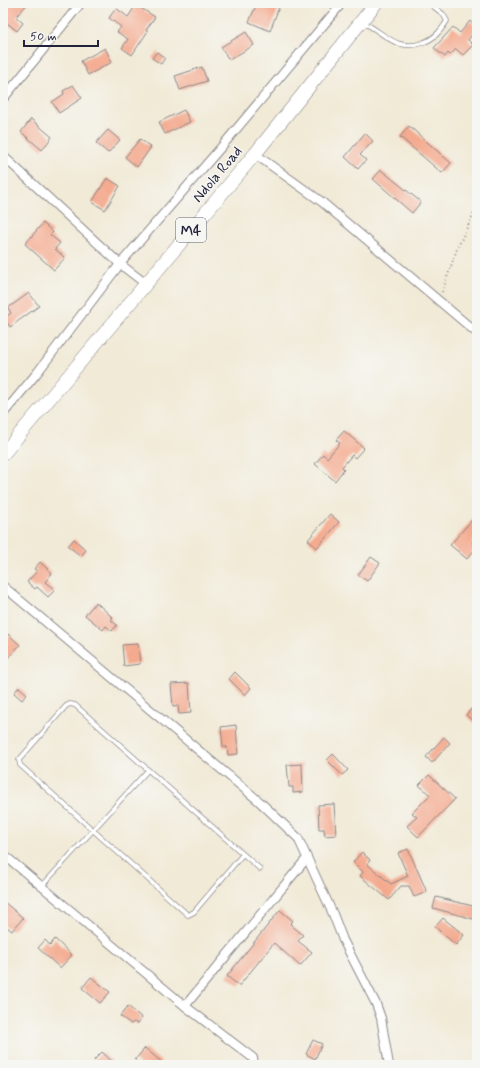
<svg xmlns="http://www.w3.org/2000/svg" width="480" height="1068" font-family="Mynerve,sans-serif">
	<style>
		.building { fill: #f4aa8f }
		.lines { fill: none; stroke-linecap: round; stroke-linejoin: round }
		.service-casing { stroke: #8a8689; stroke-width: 5.5 }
		.minor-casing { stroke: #8a8689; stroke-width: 10 }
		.primary-casing { stroke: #8a8689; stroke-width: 14 }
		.path { stroke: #8a8689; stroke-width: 2; stroke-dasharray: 1 3; stroke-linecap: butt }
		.service { stroke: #fff; stroke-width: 4 }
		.minor { stroke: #fff; stroke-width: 8 }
		.primary { stroke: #fff; stroke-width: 13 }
		.labels { text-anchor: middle; stroke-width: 3; stroke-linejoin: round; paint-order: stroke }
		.shield { fill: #f6f6f2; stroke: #626272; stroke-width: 1 }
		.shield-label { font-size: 14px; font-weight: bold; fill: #22223b }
		.street-label { font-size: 15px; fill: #22223b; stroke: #f6f6f2 }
	</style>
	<rect width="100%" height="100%" fill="#f6f6f2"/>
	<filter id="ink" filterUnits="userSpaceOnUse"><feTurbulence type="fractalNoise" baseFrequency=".025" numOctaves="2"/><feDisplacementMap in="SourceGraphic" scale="8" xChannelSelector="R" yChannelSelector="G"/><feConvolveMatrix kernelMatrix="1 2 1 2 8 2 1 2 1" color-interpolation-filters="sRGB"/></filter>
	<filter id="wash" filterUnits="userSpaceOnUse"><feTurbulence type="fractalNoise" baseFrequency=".012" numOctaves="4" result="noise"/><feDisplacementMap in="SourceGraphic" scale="16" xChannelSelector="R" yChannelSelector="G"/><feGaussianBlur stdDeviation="0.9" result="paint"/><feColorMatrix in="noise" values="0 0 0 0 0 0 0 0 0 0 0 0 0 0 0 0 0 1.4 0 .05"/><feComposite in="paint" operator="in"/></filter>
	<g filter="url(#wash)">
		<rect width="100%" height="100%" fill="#f1ead7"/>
		<g id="blocks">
			<path class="building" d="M 3,3 L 28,3 L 16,17 L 23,23 L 17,31 L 3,20 Z
				M 257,3 L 269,3 L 279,7 L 270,31 L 249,22 Z
				M 136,5 L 155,17 L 146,30 L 148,31 L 132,55 L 122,48 L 128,39 L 117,32 L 121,27 L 109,18 L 116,8 L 128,17 Z
				M 470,21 L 477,29 L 468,40 L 473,45 L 463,55 L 456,49 L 450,55 L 448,53 L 445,57 L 434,48 L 453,27 L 460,33 Z
				M 246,32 L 254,45 L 229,60 L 221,47 Z
				M 105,48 L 112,62 L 88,75 L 81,61 Z
				M 157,52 L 165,58 L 161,64 L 152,58 Z
				M 202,67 L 207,81 L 180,90 L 175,76 Z
				M 73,85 L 82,98 L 59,113 L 52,102 L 64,94 L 63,91 Z
				M 184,110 L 190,122 L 165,134 L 159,122 Z
				M 31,119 L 52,137 L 42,150 L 21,132 Z
				M 409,126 L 451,163 L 442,173 L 400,137 Z
				M 108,130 L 120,140 L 108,153 L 96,143 Z
				M 365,133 L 373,141 L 360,155 L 366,160 L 358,169 L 345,157 Z
				M 140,139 L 151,147 L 137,167 L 125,157 Z
				M 381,170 L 421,202 L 412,213 L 373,179 Z
				M 107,178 L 120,186 L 105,210 L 92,202 Z
				M 43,223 L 53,232 L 50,235 L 60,243 L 55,249 L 65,258 L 54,270 L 25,244 Z
				M 29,293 L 39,306 L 10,327 L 4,318 L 11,313 L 8,308 Z
				M 344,431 L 364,448 L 355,458 L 352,455 L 342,467 L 344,469 L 335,481 L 315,464 L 323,454 L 327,458 L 340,443 L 336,440 Z
				M 330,514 L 339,522 L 317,548 L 308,540 Z
				M 477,514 L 477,538 L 472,543 L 477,547 L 467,559 L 450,545 Z
				M 74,539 L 86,550 L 81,556 L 68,546 Z
				M 371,557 L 380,563 L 367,581 L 358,575 Z
				M 40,562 L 52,573 L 45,582 L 55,590 L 48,597 L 37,587 L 35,589 L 27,582 L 37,571 L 34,569 Z
				M 96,602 L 113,618 L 111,620 L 117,625 L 112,631 L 106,626 L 103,630 L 85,615 Z
				M 8,634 L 20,645 L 3,663 L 3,640 Z
				M 138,644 L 140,664 L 124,666 L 122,645 Z
				M 235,672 L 251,688 L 245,695 L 229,679 Z
				M 189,683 L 191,713 L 179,714 L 178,706 L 173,707 L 171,684 Z
				M 19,687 L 27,694 L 22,700 L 14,693 Z
				M 472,708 L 477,712 L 477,725 L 466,715 Z
				M 236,725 L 238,754 L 228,755 L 227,747 L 223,747 L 221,727 Z
				M 444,737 L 450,743 L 432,763 L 426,757 Z
				M 333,754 L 348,770 L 342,775 L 327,760 Z
				M 302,764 L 303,792 L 293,793 L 293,787 L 289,787 L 287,765 Z
				M 429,775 L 455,799 L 418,837 L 407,826 L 417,817 L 412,813 L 430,795 L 419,785 Z
				M 334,804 L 336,835 L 325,836 L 324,829 L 319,829 L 318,805 Z
				M 408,849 L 427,892 L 414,897 L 409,886 L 401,886 L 389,900 L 360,876 L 363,872 L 353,862 L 362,852 L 370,860 L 367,864 L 391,884 L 408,876 L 398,853 Z
				M 436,897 L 477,907 L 477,920 L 433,908 Z
				M 3,901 L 23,918 L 12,931 L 3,924 Z
				M 280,910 L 293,921 L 290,924 L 303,935 L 298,941 L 312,952 L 300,966 L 274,943 L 239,986 L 227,976 Z
				M 443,918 L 464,935 L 456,945 L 435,927 Z
				M 55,939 L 72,955 L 60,968 L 38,948 L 45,940 L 50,945 Z
				M 91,977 L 110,992 L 100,1003 L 82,988 Z
				M 128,1006 L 142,1018 L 137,1024 L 134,1022 L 131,1024 L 120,1016 Z
				M 313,1040 L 322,1044 L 315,1059 L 306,1054 Z
				M 145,1048 L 165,1065 L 141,1065 L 135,1060 Z
				M 102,1052 L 116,1065 L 99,1065 L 94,1060 Z"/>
		</g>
	</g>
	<g filter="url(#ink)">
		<use href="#blocks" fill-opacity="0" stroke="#8a8689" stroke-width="1"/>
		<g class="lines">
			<defs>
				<path id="service" d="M 364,23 C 385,33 396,52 422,43 C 434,39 440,32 447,21 L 443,14 L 429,3
					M 243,854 L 194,912 L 188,915 L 20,765 L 19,760 L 66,706 L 70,704 L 75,705 L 260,869
					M 42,886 L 148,770"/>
				<path id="minor" d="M 3,99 L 81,3
					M 255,154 L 322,202 L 477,333
					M 3,156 L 120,264 L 146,284
					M 3,414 L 37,373 L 120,264 L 223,145 L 342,3
					M 3,586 L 260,802 L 298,838 L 333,914 L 343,940 L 376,1004 L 381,1018 L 389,1065
					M 3,854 L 185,1006 L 253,1058 L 254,1065
					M 185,1006 L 307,858"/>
				<path id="primary" d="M 3,454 L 255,154 L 376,3"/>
			</defs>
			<use href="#service" class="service-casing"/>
			<use href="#minor" class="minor-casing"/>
			<use href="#primary" class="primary-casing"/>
			<path class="path" d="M 442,292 L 457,249 L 477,206"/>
			<use href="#service" class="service"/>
			<use href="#minor" class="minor"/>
			<use href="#primary" class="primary"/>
		</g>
	</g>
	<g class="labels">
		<rect class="shield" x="176" y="218" width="30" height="24" rx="3"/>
		<g class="shield-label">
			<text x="191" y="235">M4</text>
		</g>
		<g class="street-label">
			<text transform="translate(217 174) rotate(-50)" y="5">Ndola Road</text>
		</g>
	</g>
	<rect width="480" height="1068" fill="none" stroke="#f6f6f2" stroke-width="16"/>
	<path d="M24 40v6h74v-6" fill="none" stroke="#22223b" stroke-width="2"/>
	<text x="30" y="40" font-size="12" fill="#22223b" stroke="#f6f6f2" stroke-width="3" paint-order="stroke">50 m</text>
</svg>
